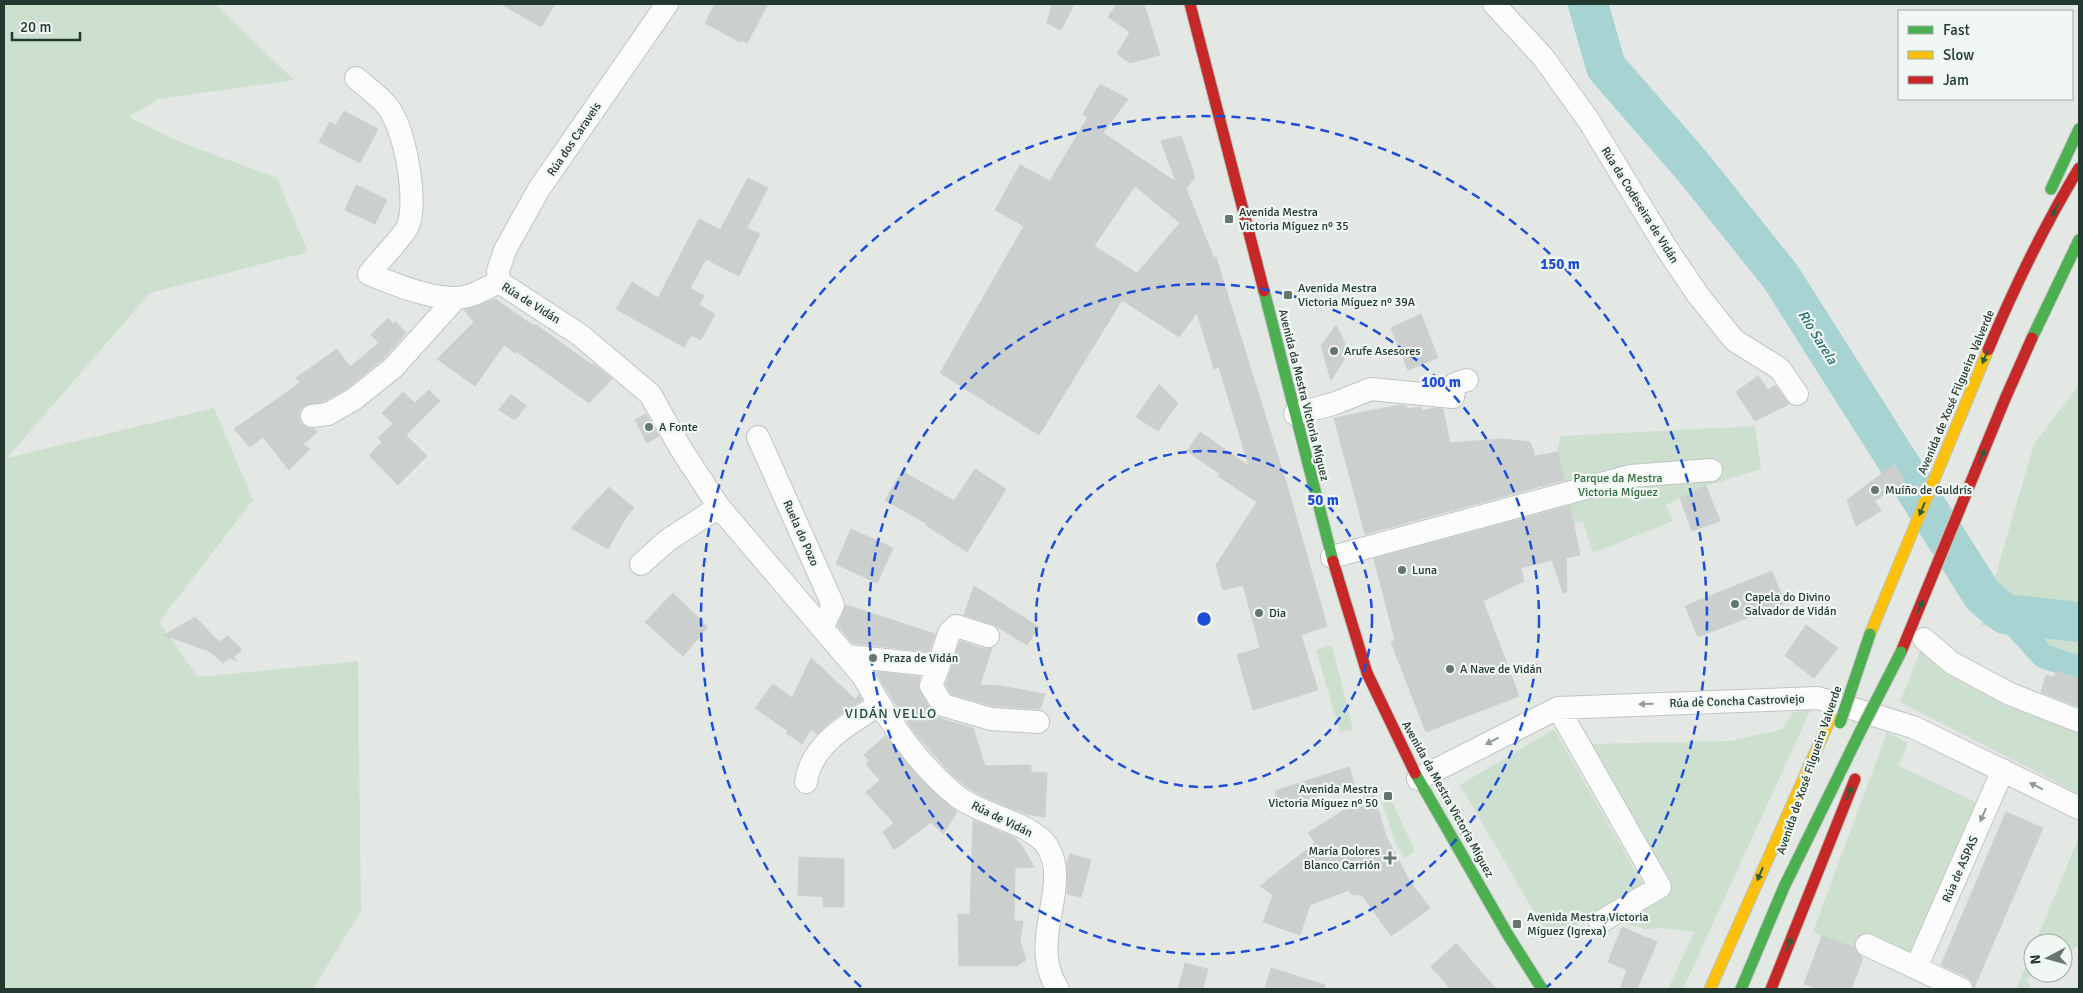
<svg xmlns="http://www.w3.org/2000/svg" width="2083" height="993" font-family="Signika,sans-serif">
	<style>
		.green { fill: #cde0d0 }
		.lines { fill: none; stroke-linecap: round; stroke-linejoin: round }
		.canal { stroke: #a7d3d3; stroke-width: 24 }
		.river { stroke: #a7d3d3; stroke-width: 40 }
		.building { fill: #cbcfcd; stroke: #ccd1ce; fill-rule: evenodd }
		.street-casing { stroke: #c0c5c2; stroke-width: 24 }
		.fast-casing { stroke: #bcc4c0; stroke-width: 13 }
		.slow-casing { stroke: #bcc4c0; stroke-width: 13 }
		.jam-casing { stroke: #bcc4c0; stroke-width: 13 }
		.street { stroke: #fbfcfb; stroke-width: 22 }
		.fast { stroke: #4caf50; stroke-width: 11 }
		.slow { stroke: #ffc107; stroke-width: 11 }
		.jam { stroke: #c62828; stroke-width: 11 }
		.fast-bridge-casing { stroke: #bcc4c0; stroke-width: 13; stroke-linecap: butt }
		.fast-bridge { stroke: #4caf50; stroke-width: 11 }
		.oneway { fill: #2f5c3a }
		.oneway2 { fill: #8f9a96 }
		.ring { fill: none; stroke: #1d4ed8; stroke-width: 2.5; stroke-dasharray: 9 6 }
		.poi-dot { fill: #66766f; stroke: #f1f7f3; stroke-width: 2 }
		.labels { text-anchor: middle; stroke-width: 4.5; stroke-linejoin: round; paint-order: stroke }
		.street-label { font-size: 12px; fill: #233930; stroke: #f1f7f3 }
		.poi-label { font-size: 12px; fill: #233930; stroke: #f1f7f3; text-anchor: start }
		.park-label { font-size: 12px; fill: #316c3f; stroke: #f1f7f3 }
		.water-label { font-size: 14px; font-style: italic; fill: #226e70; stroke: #f1f7f3 }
		.neighbourhood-label { font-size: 14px; letter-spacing: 1px; fill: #21493a; stroke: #f1f7f3 }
		.centre { fill: #1d4ed8; stroke: #f1f7f3; stroke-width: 2.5 }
		.ring-label { font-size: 15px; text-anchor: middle; font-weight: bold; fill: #1d4ed8; stroke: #f1f7f3; stroke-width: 4.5; stroke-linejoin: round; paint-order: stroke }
	</style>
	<rect width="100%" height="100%" fill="#e3e8e5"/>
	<path class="green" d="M 4,4 L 215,4 L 294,80 L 159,99 L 129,117 L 178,141 L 277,178 L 308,252 L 150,293 L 7,458 L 214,408 L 253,500 L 159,622 L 198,677 L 358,661 L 361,911 L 313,989 L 4,989 Z
		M 2079,385 L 2079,657 L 1981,625 L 2034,444 Z
		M 1755,426 L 1761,469 L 1706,486 L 1666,505 L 1673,521 L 1593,553 L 1583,521 L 1574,524 L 1572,517 L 1433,550 L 1376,567 L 1366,537 L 1413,525 L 1424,520 L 1565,486 L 1557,452 L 1561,436 Z
		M 1332,645 L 1353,729 L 1340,732 L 1316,650 Z
		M 1922,646 L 2079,727 L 2079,794 L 1900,702 Z
		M 1811,709 L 1683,989 L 1668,989 L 1694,932 L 1662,928 L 1645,929 L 1618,921 L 1670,892 L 1586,744 L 1730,741 L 1783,729 L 1792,713 Z
		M 1554,729 L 1645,888 L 1550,939 L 1460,785 Z
		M 1887,732 L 1908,743 L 1899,766 L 1978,803 L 1910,960 L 1865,953 L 1813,932 Z
		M 1391,799 L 1415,851 L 1405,858 L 1396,844 L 1382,803 Z
		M 2079,837 L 2079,945 L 2063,956 L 2063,943 L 2035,943 Z
		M 2033,948 L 2033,973 L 2037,973 L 2026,980 L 2032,989 L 2016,989 Z"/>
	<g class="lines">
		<path class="canal" d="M 2005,614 L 2043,656 L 2079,668"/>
		<path class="river" d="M 1588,4 L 1606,67 L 1693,167 L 1781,277 L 1983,596 L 2005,614 L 2079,622"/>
	</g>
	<path class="building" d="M 501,4 L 555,4 L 541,27 Z
		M 715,4 L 768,4 L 747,43 L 741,40 L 740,42 L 705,23 Z
		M 1052,4 L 1074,4 L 1061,30 L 1047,23 Z
		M 1117,4 L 1144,4 L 1160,55 L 1130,63 L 1117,54 L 1130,32 L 1108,17 Z
		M 1100,84 L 1128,99 L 1103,133 L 1176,182 L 1161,141 L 1181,136 L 1195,177 L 1186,189 L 1214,258 L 1216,257 L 1229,299 L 1286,482 L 1327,626 L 1301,635 L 1318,690 L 1253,710 L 1237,655 L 1260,648 L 1243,585 L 1223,590 L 1216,565 L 1257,502 L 1218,476 L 1220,474 L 1187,451 L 1200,432 L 1249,466 L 1219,367 L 1214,369 L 1197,313 L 1179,337 L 1122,300 L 1039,435 L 940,373 L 1024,226 L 995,210 L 1020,165 L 1050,181 L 1088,117 L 1083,114 ZM 1135,186 L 1180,223 L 1137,273 L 1094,246 Z
		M 344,111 L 378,129 L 360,163 L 319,142 L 330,122 L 336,125 Z
		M 748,178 L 768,188 L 747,228 L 760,234 L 739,276 L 706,259 L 690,288 L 704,296 L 699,305 L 715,314 L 701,340 L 691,335 L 684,347 L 616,309 L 632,282 L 658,298 L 699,219 L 720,230 Z
		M 356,185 L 387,200 L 375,224 L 345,210 Z
		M 495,299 L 534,326 L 535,324 L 592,365 L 594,364 L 612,379 L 589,403 L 516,351 L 515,353 L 504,345 L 475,386 L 437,359 L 474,322 L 464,310 Z
		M 1421,314 L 1438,358 L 1408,370 L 1391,328 Z
		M 388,318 L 393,324 L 395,321 L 406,333 L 384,358 L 347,388 L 324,401 L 304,406 L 300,410 L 299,417 L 301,424 L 307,428 L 314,429 L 317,432 L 303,445 L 310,449 L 289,470 L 263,437 L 250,447 L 234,429 L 300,383 L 296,378 L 337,349 L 350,367 L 379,343 L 371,335 Z
		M 1336,325 L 1349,352 L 1331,380 L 1321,346 Z
		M 1758,376 L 1768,390 L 1775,385 L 1789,404 L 1755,421 L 1736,392 Z
		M 1159,384 L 1178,403 L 1158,431 L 1136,417 Z
		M 429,390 L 440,401 L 406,435 L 427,456 L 398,485 L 369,455 L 382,442 L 378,438 L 393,424 L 382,413 L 403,392 L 415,403 Z
		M 511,394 L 526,406 L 515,420 L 499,410 Z
		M 1400,405 L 1407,406 L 1407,409 L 1421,407 L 1422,411 L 1435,408 L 1443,409 L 1450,443 L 1503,439 L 1530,442 L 1535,456 L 1558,452 L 1564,480 L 1365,534 L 1334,418 Z
		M 646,414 L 659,436 L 647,443 L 635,420 Z
		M 1894,464 L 1905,480 L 1875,501 L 1881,511 L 1856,526 L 1847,500 Z
		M 975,469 L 1006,489 L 967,552 L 926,525 L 927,524 L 885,500 L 902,471 L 954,501 Z
		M 1706,486 L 1720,521 L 1692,531 L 1680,498 Z
		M 609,487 L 634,508 L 626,517 L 608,549 L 571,528 Z
		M 1570,506 L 1580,555 L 1566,558 L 1567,592 L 1563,593 L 1552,560 L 1521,568 L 1524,581 L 1483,601 L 1519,696 L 1426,732 L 1391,642 L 1395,640 L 1374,559 Z
		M 851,529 L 893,548 L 877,583 L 836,564 Z
		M 1772,571 L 1785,603 L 1698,637 L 1685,606 Z
		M 974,586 L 1039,627 L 1027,645 L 992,624 L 964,615 Z
		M 673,593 L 708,627 L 683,656 L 645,622 Z
		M 846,605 L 935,634 L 929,652 L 852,643 L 838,626 Z
		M 195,617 L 219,642 L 228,636 L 242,650 L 233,657 L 237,661 L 230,658 L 223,663 L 209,651 L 164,635 Z
		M 1806,625 L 1838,648 L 1814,678 L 1785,656 Z
		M 960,641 L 984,649 L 992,648 L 980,685 L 1001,686 L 1045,694 L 1040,709 L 993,706 L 951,694 L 946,685 Z
		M 811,658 L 855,699 L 859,695 L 862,700 L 836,717 L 817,734 L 811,729 L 802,744 L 786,733 L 788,731 L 755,708 L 773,684 L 792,698 Z
		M 2056,671 L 2079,679 L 2079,707 L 2041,692 L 2046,675 L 2054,677 Z
		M 878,672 L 920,677 L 918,688 L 932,712 L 939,718 L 973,728 L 985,766 L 1031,765 L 1031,772 L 1047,773 L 1045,817 L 1026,814 L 985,797 L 973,791 L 973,787 L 972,790 L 966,786 L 952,775 L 915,733 L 884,686 L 877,674 Z
		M 885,736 L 921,780 L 957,812 L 943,834 L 931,822 L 894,850 L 883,832 L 894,823 L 866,792 L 880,780 L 866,764 L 870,761 L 864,755 Z
		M 1349,767 L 1354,784 L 1280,808 L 1275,791 Z
		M 1373,792 L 1386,836 L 1409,880 L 1430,908 L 1391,936 L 1362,895 L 1352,895 L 1349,890 L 1310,905 L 1300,935 L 1263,922 L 1273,895 L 1260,886 L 1315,843 L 1308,833 Z
		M 2006,812 L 2043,828 L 1974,988 L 1972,982 L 1967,977 L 1941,965 Z
		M 973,820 L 1014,837 L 1022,846 L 1034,867 L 1015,868 L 1014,921 L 1023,921 L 1020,941 L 1026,960 L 1017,966 L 959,966 L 958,914 L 970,914 Z
		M 1070,854 L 1091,860 L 1081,897 L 1067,894 L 1067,864 Z
		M 799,857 L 844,859 L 844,907 L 823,907 L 823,897 L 798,895 Z
		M 1622,927 L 1657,942 L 1637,989 L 1620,989 L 1627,970 L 1608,962 Z
		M 1822,936 L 1855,948 L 1857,953 L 1863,958 L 1851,989 L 1818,989 L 1804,984 Z
		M 1456,943 L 1483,974 L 1496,989 L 1451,989 L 1431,967 Z
		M 1185,963 L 1208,969 L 1203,989 L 1178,989 Z
		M 1271,968 L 1325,985 L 1324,989 L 1265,989 Z"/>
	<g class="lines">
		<defs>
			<path id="street" d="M 1494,4 L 1543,57 L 1589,121 L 1665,246 L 1698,295 L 1734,340 L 1780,369 L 1797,394
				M 356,78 C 366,87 379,96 387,106 C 405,127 418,201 408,226 C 404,236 377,263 369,274 C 395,284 426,298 455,298 C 471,298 486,288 499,282
				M 499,282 L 580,335 L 650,394 L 681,449 L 719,507 L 863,676 C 888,720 918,765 958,797 C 982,815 1032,823 1047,846 C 1073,886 1026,942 1058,989
				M 499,282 L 498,271 L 505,250 L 539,189 L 667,4
				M 1295,414 L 1333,404 L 1371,389 L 1453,397 L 1455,384 L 1467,380
				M 312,416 L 328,414 L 354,399 L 393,368 L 456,298
				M 758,437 L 833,605 L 822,628
				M 1332,557 L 1630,476 L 1711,470
				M 641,564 L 668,540 L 719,507
				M 1924,639 L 1952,663 L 2010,694 L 2079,721
				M 847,656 L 923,664 L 938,668 L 931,686 L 943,705 L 991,719 L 1038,722
				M 938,668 L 949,633 L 956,626 L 988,636
				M 1558,708 L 1660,887 L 1600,922
				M 1418,779 L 1558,708 L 1818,698 L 1913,727 L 2079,808
				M 806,782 C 811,744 850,723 879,705
				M 1867,945 L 1961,989
				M 1916,968 L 2003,770"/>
			<path id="fast" d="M 2051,189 L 2079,129
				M 1264,291 L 1333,561
				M 2032,338 L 2079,240
				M 1415,773 L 1508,935 L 1542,989
				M 1741,989 L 1784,887 L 1861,730"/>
			<path id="slow" d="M 1870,634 L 1988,350
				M 1710,989 L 1831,717"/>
			<path id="jam" d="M 1190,4 L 1264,291
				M 1988,350 C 2014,288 2044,226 2079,168
				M 1333,561 L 1367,673 L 1415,773
				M 1901,652 L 2005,399 L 2032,338
				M 1771,989 L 1855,779"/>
		</defs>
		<use href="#street" class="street-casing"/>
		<use href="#fast" class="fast-casing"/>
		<use href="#slow" class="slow-casing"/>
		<use href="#jam" class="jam-casing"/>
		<use href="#street" class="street"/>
		<use href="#fast" class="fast"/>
		<use href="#slow" class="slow"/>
		<use href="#jam" class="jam"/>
		<defs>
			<path id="fast-bridge" d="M 1840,723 L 1870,634
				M 1861,730 L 1901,652"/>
		</defs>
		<use href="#fast-bridge" class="fast-bridge-casing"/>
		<use href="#fast-bridge" class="fast-bridge"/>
	</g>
	<defs><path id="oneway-solid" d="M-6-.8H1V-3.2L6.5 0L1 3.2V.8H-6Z" transform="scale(1.25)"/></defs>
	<g class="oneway">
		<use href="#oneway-solid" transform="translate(2055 210) rotate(117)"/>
		<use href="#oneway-solid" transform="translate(1985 357) rotate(113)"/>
		<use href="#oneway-solid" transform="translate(1982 456) rotate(-68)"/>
		<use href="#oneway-solid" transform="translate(1922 509) rotate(113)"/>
		<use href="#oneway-solid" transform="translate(1920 607) rotate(-68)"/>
		<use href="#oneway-solid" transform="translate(1849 793) rotate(-69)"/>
		<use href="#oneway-solid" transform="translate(1760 874) rotate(113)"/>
		<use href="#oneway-solid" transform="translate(1789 944) rotate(-68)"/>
	</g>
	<g class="oneway2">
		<use href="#oneway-solid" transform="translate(1646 704) rotate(178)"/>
		<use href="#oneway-solid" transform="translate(1492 741) rotate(153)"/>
		<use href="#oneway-solid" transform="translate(2036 786) rotate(-154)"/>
		<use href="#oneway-solid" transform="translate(1983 815) rotate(114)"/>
	</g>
	<g class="ring">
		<circle cx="1204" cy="619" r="168"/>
		<circle cx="1204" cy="619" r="335"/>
		<path d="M861 987A503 503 0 1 1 1547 987"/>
	</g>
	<g class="poi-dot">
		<rect x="1224" y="214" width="10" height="10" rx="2.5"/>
		<rect x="1283" y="290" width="10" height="10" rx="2.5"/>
		<circle cx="1334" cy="351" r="5"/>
		<circle cx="649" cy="427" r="5"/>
		<circle cx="1875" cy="490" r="5"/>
		<circle cx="1402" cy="570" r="5"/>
		<circle cx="1735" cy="604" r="5"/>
		<circle cx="1259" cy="613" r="5"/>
		<circle cx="873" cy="658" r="5"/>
		<circle cx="1450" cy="669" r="5"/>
		<rect x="1383" y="791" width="10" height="10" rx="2.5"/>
		<path d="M1387.5 850.5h5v5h5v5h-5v5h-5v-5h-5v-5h5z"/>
		<rect x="1512" y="919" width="10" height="10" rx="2.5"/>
	</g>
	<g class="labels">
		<g class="street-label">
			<text transform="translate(574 139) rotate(-56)" y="4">Rúa dos Caraveis</text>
			<text transform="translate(1640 205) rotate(58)" y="4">Rúa da Codeseira de Vidán</text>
			<text transform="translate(531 303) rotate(32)" y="4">Rúa de Vidán</text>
			<text transform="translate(1956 392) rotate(-67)" y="4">Avenida de Xosé Filgueira Valverde</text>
			<text transform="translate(1304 395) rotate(76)" y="4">Avenida da Mestra Victoria Míguez</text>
			<text transform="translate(801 533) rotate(66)" y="4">Ruela do Pozo</text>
			<text transform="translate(1737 701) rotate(-2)" y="4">Rúa de Concha Castroviejo</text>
			<text transform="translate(1809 770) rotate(-71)" y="4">Avenida de Xosé Filgueira Valverde</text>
			<text transform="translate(1448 799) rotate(61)" y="4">Avenida da Mestra Victoria Míguez</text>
			<text transform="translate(1002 819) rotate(26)" y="4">Rúa de Vidán</text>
			<text transform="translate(1960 869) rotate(-66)" y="4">Rúa de ASPAS</text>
		</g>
		<g class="poi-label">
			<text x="1239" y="216">Avenida Mestra<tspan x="1239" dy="14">Victoria Míguez nº 35</tspan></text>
			<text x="1298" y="292">Avenida Mestra<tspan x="1298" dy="14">Victoria Míguez nº 39A</tspan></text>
			<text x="1344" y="355">Arufe Asesores</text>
			<text x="659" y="431">A Fonte</text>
			<text x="1885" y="494">Muíño de Guldrís</text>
			<text x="1412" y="574">Luna</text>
			<text x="1745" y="601">Capela do Divino<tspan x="1745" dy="14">Salvador de Vidán</tspan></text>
			<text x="1269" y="617">Dia</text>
			<text x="883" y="662">Praza de Vidán</text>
			<text x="1460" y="673">A Nave de Vidán</text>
			<text x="1378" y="793" text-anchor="end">Avenida Mestra<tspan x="1378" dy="14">Victoria Míguez nº 50</tspan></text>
			<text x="1380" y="855" text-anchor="end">María Dolores<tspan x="1380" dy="14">Blanco Carrión</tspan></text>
			<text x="1527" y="921">Avenida Mestra Victoria<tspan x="1527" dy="14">Míguez (Igrexa)</tspan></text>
		</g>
		<g class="park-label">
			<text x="1618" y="482">Parque da Mestra<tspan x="1618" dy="14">Victoria Míguez</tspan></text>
		</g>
		<g class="water-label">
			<text transform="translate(1818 337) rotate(58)" y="5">Río Sarela</text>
		</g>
		<g class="neighbourhood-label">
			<text x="891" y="718">VIDÁN VELLO</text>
		</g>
	</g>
	<circle cx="1204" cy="619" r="8" class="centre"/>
	<g class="ring-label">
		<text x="1560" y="269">150 m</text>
		<text x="1441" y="387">100 m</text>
		<text x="1323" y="505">50 m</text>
	</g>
	<rect width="2083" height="993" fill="none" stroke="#233930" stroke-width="10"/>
	<rect x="1898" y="10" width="175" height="90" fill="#f1f7f3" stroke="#9faba5"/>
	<rect x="1908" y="26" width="25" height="8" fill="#4caf50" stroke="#9faba5"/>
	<text x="1943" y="35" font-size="15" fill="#233930">Fast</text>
	<rect x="1908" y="51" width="25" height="8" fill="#ffc107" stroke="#9faba5"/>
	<text x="1943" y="60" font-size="15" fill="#233930">Slow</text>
	<rect x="1908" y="76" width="25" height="8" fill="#c62828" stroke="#9faba5"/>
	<text x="1943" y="85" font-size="15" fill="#233930">Jam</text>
	<g transform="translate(2048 958) rotate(264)"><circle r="24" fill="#f1f7f3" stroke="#9faba5"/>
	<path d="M0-4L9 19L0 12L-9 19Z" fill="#66766f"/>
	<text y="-8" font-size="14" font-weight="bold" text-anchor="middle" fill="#233930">N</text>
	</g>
	<path d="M12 32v8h68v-8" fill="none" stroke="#233930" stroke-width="2.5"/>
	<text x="20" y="32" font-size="15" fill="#233930" stroke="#f1f7f3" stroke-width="4" paint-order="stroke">20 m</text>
</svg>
